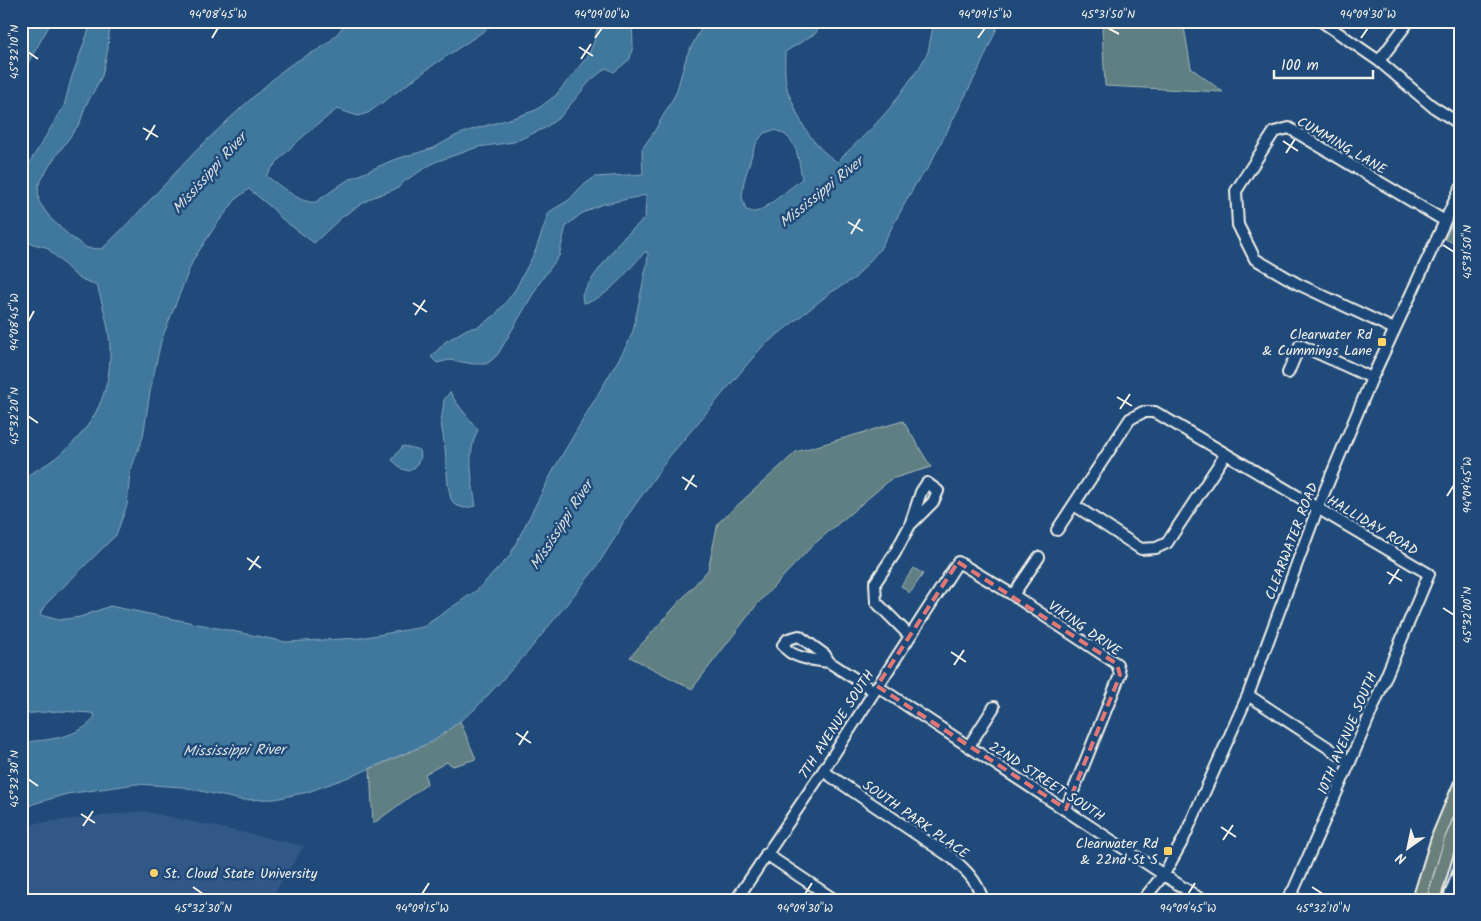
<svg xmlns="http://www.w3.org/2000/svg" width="1481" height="921" font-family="Kalam,sans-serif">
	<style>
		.built { fill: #315887 }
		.green { fill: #5e7f83; stroke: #a9b8b6 }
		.water { fill: #40779d; stroke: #88a8bb; fill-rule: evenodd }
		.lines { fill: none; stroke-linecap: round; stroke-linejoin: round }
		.minor-casing { stroke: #f4f1e8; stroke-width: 14 }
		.major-casing { stroke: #f4f1e8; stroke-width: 16 }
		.minor { stroke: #1f4a7a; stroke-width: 10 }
		.major { stroke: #6a807c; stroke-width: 12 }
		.marked { fill: none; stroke: #e27875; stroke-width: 4; stroke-dasharray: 10 6; stroke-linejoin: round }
		.ticks { fill: none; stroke: #f4f1e8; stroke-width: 2 }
		.poi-dot { fill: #ffd166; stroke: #1f4a7a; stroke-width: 2 }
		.labels { text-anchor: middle; stroke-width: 5; stroke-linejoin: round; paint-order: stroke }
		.street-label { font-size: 14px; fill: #f4f1e8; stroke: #1f4a7a }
		.poi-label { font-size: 14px; fill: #f4f1e8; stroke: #1f4a7a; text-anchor: end }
		.water-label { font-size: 15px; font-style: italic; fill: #d9dfdd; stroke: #1f4a7a }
		.neatline { fill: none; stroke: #f4f1e8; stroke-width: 2 }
		.ticks-label { font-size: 12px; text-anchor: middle; fill: #f4f1e8 }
	</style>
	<rect width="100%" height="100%" fill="#1f4a7a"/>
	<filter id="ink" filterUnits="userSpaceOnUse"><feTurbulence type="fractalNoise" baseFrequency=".02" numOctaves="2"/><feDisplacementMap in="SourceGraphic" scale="10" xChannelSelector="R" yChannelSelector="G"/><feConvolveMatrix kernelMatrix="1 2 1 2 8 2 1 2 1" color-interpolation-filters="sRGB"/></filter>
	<g filter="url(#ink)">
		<path class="built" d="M 143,811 L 304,846 L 270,900 L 21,900 L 21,832 L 36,823 Z"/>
		<path class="green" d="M 1104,21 L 1183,21 L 1191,68 L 1223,92 L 1105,86 L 1102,29 Z
			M 1456,216 L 1460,218 L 1460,244 L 1457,245 L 1445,239 Z
			M 903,421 L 931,467 L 891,479 L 814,544 L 758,603 L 692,689 L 630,657 L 708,570 L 718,523 L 796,452 Z
			M 914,568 L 923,574 L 910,593 L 901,586 Z
			M 460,721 L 476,759 L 453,766 L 447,762 L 425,774 L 427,784 L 373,824 L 370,769 L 434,741 Z"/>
		<path class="water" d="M 21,21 L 52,21 L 21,75 Z
			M 92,21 L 110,21 L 108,49 L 102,76 L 85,107 L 80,123 L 51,163 L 38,186 L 39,202 L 51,219 L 71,237 L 87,248 L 102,249 C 135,218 165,183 197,150 C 224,123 253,97 281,72 C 306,51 328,53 346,21 L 502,21 L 493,25 L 432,66 L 368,113 L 358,116 L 337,109 C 311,130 285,149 266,176 C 279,184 301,205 316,202 L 346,181 L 393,160 L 434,148 L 455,136 L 474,129 L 513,118 L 536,110 L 555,96 L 588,56 L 594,42 L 599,21 L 632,21 L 633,45 L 630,59 L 614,72 L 606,68 L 590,81 L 560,117 L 545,128 L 514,142 L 478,147 L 435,162 L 403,182 L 398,188 L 371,198 L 343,216 L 314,243 L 282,219 L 273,209 L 249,189 L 237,198 L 216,225 L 193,260 L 161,341 L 150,392 L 143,437 L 130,472 L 127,505 L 116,535 L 47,603 L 42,610 L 40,615 L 59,620 L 80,617 L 110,606 L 286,642 L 360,638 L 423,627 L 477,590 L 509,557 L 555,467 L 627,345 L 633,331 L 647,263 L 648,255 L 646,251 C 630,267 607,301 583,303 L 582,294 L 594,276 L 621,240 L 645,218 L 646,195 L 600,205 L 581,214 L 566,226 L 559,256 L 540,282 L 498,354 L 492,360 L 486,364 L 474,364 L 449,360 L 437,363 L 431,357 L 445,342 L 467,329 L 478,327 L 494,316 L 506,302 L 515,290 L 535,252 L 549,212 L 569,200 L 581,187 L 595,177 L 643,174 L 642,149 L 654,132 L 676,93 L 687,55 L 705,21 L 820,21 L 816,33 L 785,52 C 785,64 784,76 787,88 C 788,94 792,100 794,106 C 803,129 816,148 837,162 L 873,127 L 890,108 L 921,65 L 928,52 L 934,21 L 1000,21 L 979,69 L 928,168 L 916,183 L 880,249 L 855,278 L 830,293 L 762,347 L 669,457 L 623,522 L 618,533 L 595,569 L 527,653 L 474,710 L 434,741 L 357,774 L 308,792 L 275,799 L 241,800 L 183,787 L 136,784 L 67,794 L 33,804 L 21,812 L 21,745 C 29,741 36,741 45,740 C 61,738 85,732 94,718 L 95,715 L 91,713 L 59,711 L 21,714 L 21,478 C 72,455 109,414 110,356 C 111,332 103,307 97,285 L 78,278 L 46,247 L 25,242 L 21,239 L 21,171 L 30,162 L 64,106 L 71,79 ZM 774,130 C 798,136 798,158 802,179 C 792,186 763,212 754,212 C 752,212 748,210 746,210 L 742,197 L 744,181 L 753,151 L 757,142 L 764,133 Z
			M 450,392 L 456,402 L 478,430 C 466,453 472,481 476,506 L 464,508 L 455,505 L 451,499 L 448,485 L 445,448 L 441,423 L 444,400 Z
			M 403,446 L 420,450 L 421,457 L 415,467 L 409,471 L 402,469 L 392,460 Z"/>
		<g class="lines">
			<defs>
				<path id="minor" d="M 1321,21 L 1379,61 L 1432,106 L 1460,124
					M 1379,61 L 1409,21
					M 1394,329 L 1298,284 L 1255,259 L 1238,225 L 1236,191 L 1274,132 L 1289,128 L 1445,221
					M 1288,373 L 1300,345 L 1372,378
					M 1074,505 L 1141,549 L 1156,548 L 1167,543 L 1225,455
					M 910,525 L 921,492 L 927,483 L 938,491 L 933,502 L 910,525 L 895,553 L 875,583 L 876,602 L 910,636
					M 1057,530 L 1130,419 L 1143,412 L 1155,412 L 1429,574 L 1350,762 L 1294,889 L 1286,900
					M 1013,595 L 1039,557
					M 829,662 C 815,660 791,659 783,645 L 788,639 L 799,636 L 825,655 L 829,662 L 874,691
					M 877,686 L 1202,900
					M 1248,695 L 1350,762
					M 969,746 L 994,707
					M 823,771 L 952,858 C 967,871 977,881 983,900
					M 766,854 L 835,900
					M 736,900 L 823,771 L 958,562 L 1013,595 L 1117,664 L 1120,675 L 1066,809
					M 1143,900 L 1164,874 L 1183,840 L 1248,695 L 1318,507 L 1372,378 L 1460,189
					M 1448,900 L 1460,868"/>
				<path id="major" d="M 1419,900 L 1439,835 L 1460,785
					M 1433,900 L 1450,842 L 1460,819"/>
			</defs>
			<use href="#minor" class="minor-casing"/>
			<use href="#major" class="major-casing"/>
			<use href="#minor" class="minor"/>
			<use href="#major" class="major"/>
		</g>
	</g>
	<path class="marked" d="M 958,562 L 1117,664 L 1120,675 L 1066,809 L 877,686 Z"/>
	<path class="ticks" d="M 1108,28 L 1119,34M 212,38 L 218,28M 595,38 L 602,28M 978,38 L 985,28M 1361,38 L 1368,28M 579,47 L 593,56M 28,52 L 38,59M 581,59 L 591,44M 143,128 L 158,137M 146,140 L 155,125M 1283,141 L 1298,151M 1286,153 L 1295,139M 848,222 L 863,231M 851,234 L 860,219M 1443,245 L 1454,252M 413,303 L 427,312M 415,315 L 425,300M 28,322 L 34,311M 1117,397 L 1132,406M 1120,409 L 1130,394M 28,416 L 38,423M 682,477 L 697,487M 685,490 L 694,475M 1447,496 L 1454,485M 247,558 L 261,568M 249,570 L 259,556M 1387,572 L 1402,581M 1389,584 L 1399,569M 1443,608 L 1454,615M 951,652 L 966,662M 954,665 L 964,650M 516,733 L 531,743M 519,745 L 528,731M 28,779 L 38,786M 81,814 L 95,823M 83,826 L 93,811M 1221,827 L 1236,837M 1223,840 L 1233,825M 193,887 L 203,894M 1312,887 L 1323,894M 422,894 L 429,883M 805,894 L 812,883M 1188,894 L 1195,883"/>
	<g class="poi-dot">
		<rect x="1377" y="337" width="10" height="10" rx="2.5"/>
		<rect x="1163" y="846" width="10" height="10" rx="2.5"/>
		<circle cx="154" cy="873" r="5"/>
	</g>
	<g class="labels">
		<g class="street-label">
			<text transform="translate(1342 145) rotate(30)" y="5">CUMMING LANE</text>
			<text transform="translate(1373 525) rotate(31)" y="5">HALLIDAY ROAD</text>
			<text transform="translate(1291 541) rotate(-69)" y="5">CLEARWATER ROAD</text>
			<text transform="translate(1085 628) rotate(35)" y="5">VIKING DRIVE</text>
			<text transform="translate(836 724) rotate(-57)" y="5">7TH AVENUE SOUTH</text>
			<text transform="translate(1347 733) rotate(-67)" y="5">10TH AVENUE SOUTH</text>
			<text transform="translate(1047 781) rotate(33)" y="5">22ND STREET SOUTH</text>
			<text transform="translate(916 819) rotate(35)" y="5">SOUTH PARK PLACE</text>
		</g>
		<g class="poi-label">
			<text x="1372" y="339">Clearwater Rd<tspan x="1372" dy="16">&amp; Cummings Lane</tspan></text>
			<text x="1158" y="848">Clearwater Rd<tspan x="1158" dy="16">&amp; 22nd St S</tspan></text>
			<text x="164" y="878" text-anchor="start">St. Cloud State University</text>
		</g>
		<g class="water-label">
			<text transform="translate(209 173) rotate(-48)" y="5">Mississippi River</text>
			<text transform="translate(821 192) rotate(-39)" y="5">Mississippi River</text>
			<text transform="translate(561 525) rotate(-57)" y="5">Mississippi River</text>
			<text transform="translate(234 750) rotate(-1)" y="5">Mississippi River</text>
		</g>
	</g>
	<rect width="1481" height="921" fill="none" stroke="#1f4a7a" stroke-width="55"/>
	<g transform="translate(1408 848) rotate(213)" stroke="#1f4a7a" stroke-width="4" paint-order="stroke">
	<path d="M0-4L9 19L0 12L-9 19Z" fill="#f4f1e8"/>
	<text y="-8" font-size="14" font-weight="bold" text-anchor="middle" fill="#f4f1e8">N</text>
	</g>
	<path d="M1274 70v8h99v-8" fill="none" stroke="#f4f1e8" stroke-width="2.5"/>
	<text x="1281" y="70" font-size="15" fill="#f4f1e8" stroke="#1f4a7a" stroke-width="4" paint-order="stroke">100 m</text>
	<rect x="28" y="28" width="1426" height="866" class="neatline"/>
	<g class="ticks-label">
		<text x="218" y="18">94°08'45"W</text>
		<text x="602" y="18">94°09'00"W</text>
		<text x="985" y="18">94°09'15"W</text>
		<text x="1108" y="18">45°31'50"N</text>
		<text x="1368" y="18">94°09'30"W</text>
		<text transform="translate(14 52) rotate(-90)" y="4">45°32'10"N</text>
		<text transform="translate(1467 252) rotate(-90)" y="4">45°31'50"N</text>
		<text transform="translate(14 322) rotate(-90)" y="4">94°08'45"W</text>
		<text transform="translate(14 416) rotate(-90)" y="4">45°32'20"N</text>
		<text transform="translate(1467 485) rotate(-90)" y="4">94°09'45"W</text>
		<text transform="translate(1467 615) rotate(-90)" y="4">45°32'00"N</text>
		<text transform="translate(14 779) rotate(-90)" y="4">45°32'30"N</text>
		<text x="203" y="912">45°32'30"N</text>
		<text x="422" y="912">94°09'15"W</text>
		<text x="805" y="912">94°09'30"W</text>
		<text x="1188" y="912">94°09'45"W</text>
		<text x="1323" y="912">45°32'10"N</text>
	</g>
</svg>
